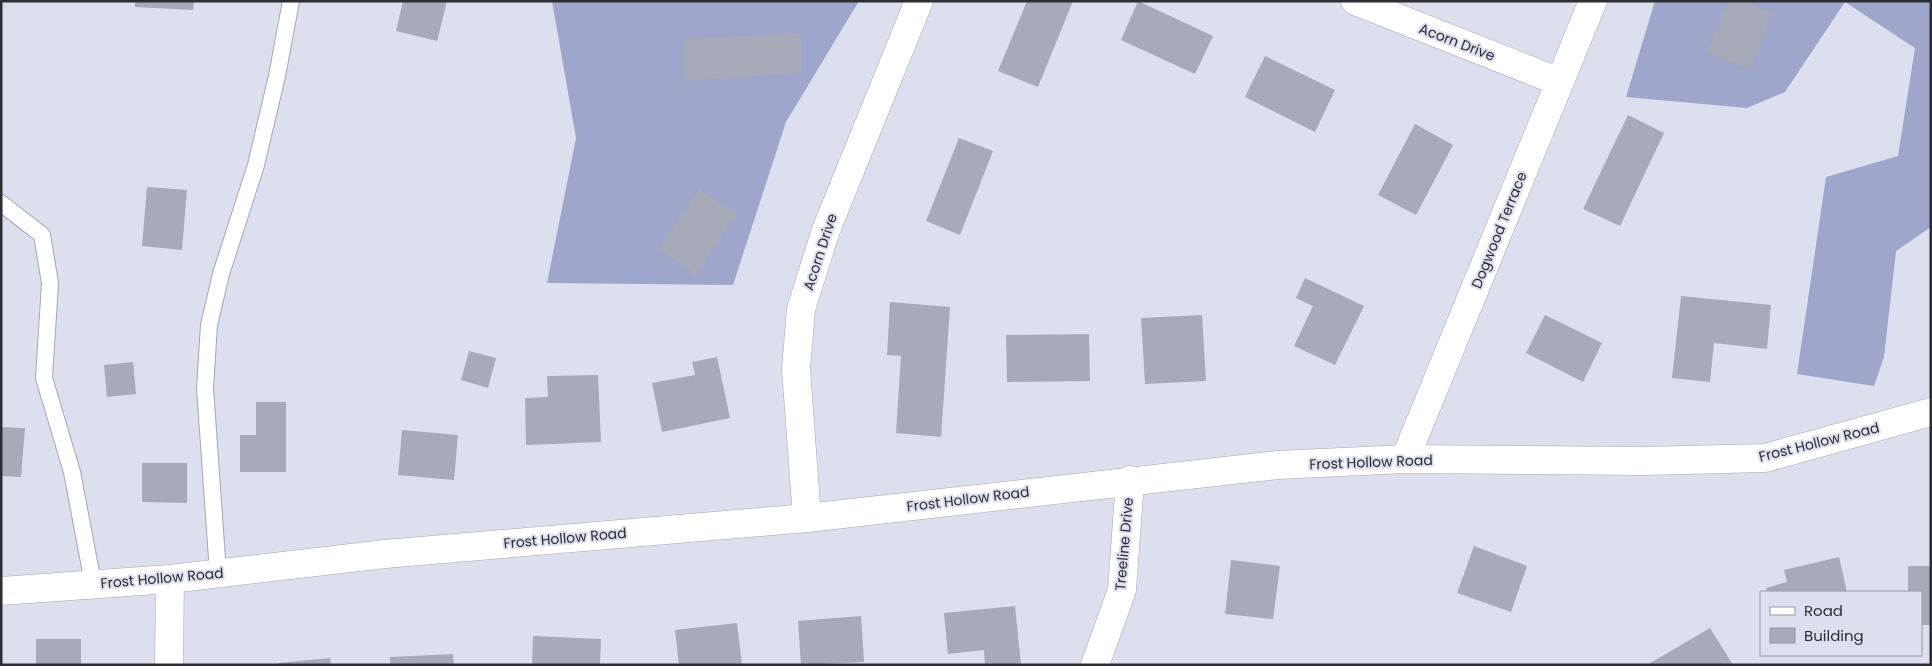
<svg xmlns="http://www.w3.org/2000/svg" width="1932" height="666" font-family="Poppins,sans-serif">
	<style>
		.forest { fill: #9fa6cb }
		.building { fill: #a7aab9 }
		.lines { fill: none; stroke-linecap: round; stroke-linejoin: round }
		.lane-casing { stroke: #a4a7b6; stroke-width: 18 }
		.street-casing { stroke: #a4a7b6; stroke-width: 29 }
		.lane { stroke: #fff; stroke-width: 16 }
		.street { stroke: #fff; stroke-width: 28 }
		.labels { text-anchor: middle; stroke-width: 4; stroke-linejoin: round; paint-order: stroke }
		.street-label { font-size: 14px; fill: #2d2e34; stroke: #dcdfee }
	</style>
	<rect width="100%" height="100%" fill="#dcdfee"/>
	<path class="forest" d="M 552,1 L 859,1 L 786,122 L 733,285 L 547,283 L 576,138 Z
		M 1655,1 L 1931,1 L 1931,227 L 1896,251 L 1884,357 L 1874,386 L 1797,374 L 1826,177 L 1898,156 L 1915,48 L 1845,2 L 1785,92 L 1747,108 L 1626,97 Z"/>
	<path class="building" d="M 135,1 L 194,1 L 193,10 L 135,7 Z
		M 403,1 L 447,1 L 437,41 L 396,31 Z
		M 1027,1 L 1073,1 L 1038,87 L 998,71 Z
		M 1138,1 L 1213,36 L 1195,74 L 1121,40 Z
		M 1728,1 L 1744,1 L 1773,13 L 1750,70 L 1707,52 Z
		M 801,33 L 801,73 L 684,81 L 684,39 Z
		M 1265,56 L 1335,90 L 1315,132 L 1245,97 Z
		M 1628,115 L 1664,133 L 1620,226 L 1583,209 Z
		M 1415,124 L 1453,145 L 1416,215 L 1378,195 Z
		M 959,138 L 993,151 L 960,235 L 926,221 Z
		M 147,187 L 187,190 L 182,250 L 142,246 Z
		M 699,189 L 737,214 L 696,275 L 658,249 Z
		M 1305,278 L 1364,306 L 1335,365 L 1294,346 L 1313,306 L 1296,298 Z
		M 1681,296 L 1771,305 L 1767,349 L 1714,343 L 1710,382 L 1672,378 Z
		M 890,302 L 950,307 L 941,437 L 896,433 L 901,356 L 887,355 Z
		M 1202,315 L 1206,381 L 1145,384 L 1141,318 Z
		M 1545,315 L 1602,343 L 1583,382 L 1526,353 Z
		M 1089,334 L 1090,381 L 1007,382 L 1006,335 Z
		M 469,351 L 496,358 L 488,388 L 461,380 Z
		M 717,357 L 730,418 L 662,432 L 652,383 L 695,375 L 692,362 Z
		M 133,362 L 136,394 L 107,397 L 104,365 Z
		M 598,375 L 601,442 L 526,445 L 525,398 L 548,397 L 547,376 Z
		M 256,402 L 286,402 L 286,472 L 240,472 L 240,435 L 256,435 Z
		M 1,427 L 25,428 L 21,477 L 1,476 Z
		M 402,430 L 458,435 L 454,480 L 398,475 Z
		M 142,463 L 187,463 L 187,503 L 142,502 Z
		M 1474,546 L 1527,566 L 1511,612 L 1457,593 Z
		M 1839,557 L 1847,592 L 1767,592 L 1766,588 L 1787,582 L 1784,570 Z
		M 1231,560 L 1280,566 L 1273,619 L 1225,614 Z
		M 1908,566 L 1931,566 L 1931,625 L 1921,625 L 1921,592 L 1908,592 Z
		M 1015,606 L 1021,665 L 985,665 L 984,650 L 948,654 L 944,613 Z
		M 861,616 L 864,662 L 801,665 L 798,621 Z
		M 737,623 L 742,665 L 679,665 L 675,630 Z
		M 1710,628 L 1733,665 L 1647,665 Z
		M 533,636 L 601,639 L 600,665 L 532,665 Z
		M 36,639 L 81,639 L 81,665 L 36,665 Z
		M 453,654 L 454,665 L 390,665 L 390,657 Z
		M 330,658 L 331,665 L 278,665 L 278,663 Z"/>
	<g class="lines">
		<defs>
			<path id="lane" d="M 1,203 L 42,235 L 50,283 L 44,378 L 72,472 L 93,583
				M 218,573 L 205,388 L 209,325 L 221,274 L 256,165 L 277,76 L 291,1"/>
			<path id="street" d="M 1355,1 L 1560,82
				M 1405,459 L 1593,1
				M 807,518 L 796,369 L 801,309 L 826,230 L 919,1
				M 1,591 L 170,579 L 385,554 L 807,518 L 1278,465 L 1405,459 L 1644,461 L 1765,458 L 1931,412
				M 169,665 L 170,579
				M 1095,665 L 1122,590 L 1130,480"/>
		</defs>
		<use href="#lane" class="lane-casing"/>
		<use href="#street" class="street-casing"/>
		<use href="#lane" class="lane"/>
		<use href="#street" class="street"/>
	</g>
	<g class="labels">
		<g class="street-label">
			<text transform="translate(1457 42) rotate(21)" y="5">Acorn Drive</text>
			<text transform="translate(1499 230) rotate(-68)" y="5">Dogwood Terrace</text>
			<text transform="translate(820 252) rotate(-72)" y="5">Acorn Drive</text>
			<text transform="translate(1819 442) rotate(-14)" y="5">Frost Hollow Road</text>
			<text transform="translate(1371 462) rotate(-2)" y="5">Frost Hollow Road</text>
			<text transform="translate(968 499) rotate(-7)" y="5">Frost Hollow Road</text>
			<text transform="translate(565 538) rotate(-5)" y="5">Frost Hollow Road</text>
			<text transform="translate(1124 544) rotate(-85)" y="5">Treeline Drive</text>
			<text transform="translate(162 578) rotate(-5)" y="5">Frost Hollow Road</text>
		</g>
	</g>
	<rect width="1932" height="666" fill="none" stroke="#2d2e34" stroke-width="5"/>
	<rect x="1760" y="591" width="162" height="65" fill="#dcdfee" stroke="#9698a4"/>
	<rect x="1770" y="607" width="25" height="8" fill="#ffffff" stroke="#9698a4"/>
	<text x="1804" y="616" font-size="15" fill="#2d2e34">Road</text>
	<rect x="1770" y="628" width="25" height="15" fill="#a7aab9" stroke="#9698a4"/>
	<text x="1804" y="641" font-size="15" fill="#2d2e34">Building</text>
</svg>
